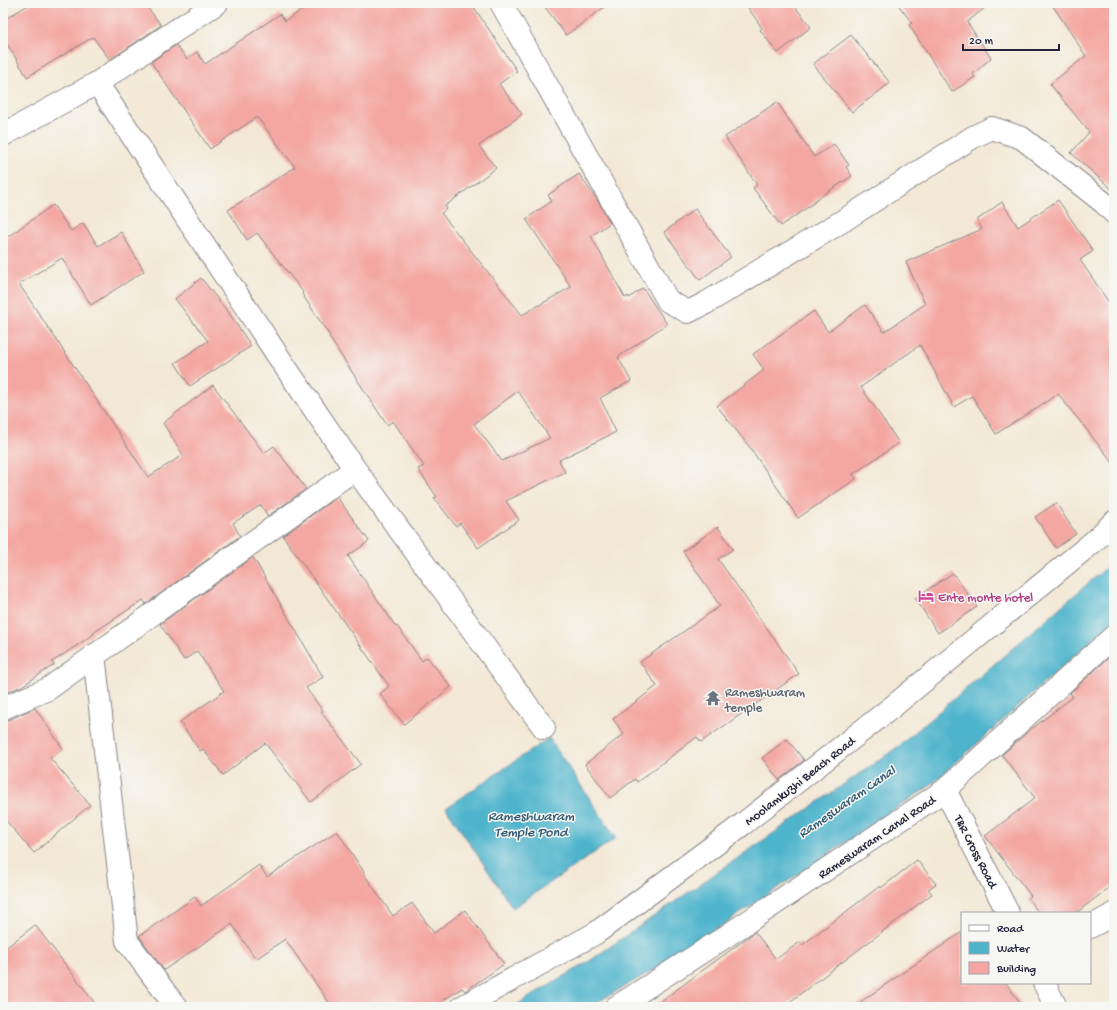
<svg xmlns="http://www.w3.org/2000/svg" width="1117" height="1010" font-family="'Gochi Hand',sans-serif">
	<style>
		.water { fill: #4db4cc; stroke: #386b84 }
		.building { fill: #f4a7a2; fill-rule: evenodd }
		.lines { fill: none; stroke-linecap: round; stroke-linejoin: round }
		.minor-casing { stroke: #8a8588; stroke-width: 24 }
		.tertiary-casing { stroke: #8a8588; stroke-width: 24 }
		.minor { stroke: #fff; stroke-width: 22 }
		.tertiary { stroke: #fff; stroke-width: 22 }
		.labels { text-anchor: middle; stroke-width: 3; stroke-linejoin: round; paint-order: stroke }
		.hotel-label { font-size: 13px; fill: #b23c85; stroke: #f6f6f2; text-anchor: start }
		.worship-label { font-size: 13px; fill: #5b616d; stroke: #f6f6f2; text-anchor: start }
		.street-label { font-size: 13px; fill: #22223b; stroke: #f6f6f2 }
		.water-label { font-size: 14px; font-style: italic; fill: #335c75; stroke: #f6f6f2 }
	</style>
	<rect width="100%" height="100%" fill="#f6f6f2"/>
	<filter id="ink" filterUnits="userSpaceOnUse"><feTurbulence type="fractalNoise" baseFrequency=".025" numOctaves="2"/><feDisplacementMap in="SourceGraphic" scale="8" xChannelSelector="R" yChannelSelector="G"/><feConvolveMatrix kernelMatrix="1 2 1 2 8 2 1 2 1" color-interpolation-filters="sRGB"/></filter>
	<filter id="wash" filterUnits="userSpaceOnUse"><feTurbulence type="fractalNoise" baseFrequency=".012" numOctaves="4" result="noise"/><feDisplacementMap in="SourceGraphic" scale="16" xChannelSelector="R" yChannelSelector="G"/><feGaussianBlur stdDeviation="0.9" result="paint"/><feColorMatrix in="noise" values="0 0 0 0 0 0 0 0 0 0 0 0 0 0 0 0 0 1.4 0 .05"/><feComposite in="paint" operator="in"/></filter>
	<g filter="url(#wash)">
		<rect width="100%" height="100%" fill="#f3e8d5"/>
		<path class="water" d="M 1114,561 L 1114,620 L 931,785 L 671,960 L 589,1007 L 513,1007 L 588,962 L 899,746 Z
			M 549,738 L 616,838 L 513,908 L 446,808 Z"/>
		<g id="blocks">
			<path class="building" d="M 32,3 L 144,3 L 161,25 L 110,60 L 93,37 L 27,77 L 3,37 L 3,20 Z
				M 313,3 L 471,3 L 517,71 L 499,84 L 522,114 L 479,146 L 496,168 L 445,206 L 447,209 L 441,213 L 522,315 L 571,287 L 526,219 L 552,201 L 548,195 L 579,174 L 601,206 L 610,223 L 591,236 L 625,298 L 628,296 L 629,298 L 643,288 L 667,324 L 618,357 L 631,381 L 600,398 L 616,432 L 559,460 L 565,472 L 506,501 L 519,520 L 478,548 L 460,523 L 456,526 L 434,498 L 437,497 L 418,469 L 424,466 L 393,421 L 387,425 L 329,337 L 330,336 L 302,294 L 303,292 L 257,233 L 247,240 L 228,210 L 295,167 L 257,117 L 210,149 L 151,62 L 176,45 L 187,59 L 197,52 L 205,64 L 280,14 L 285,21 ZM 518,391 L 550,438 L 502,461 L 474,424 Z
				M 542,3 L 610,3 L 566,35 Z
				M 745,3 L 792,3 L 811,27 L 778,53 L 760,30 L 762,28 Z
				M 897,3 L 991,3 L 967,22 L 991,58 L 973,74 L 975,77 L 952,92 L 909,25 L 912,23 Z
				M 1051,3 L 1114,3 L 1114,191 L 1071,153 L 1089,132 L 1050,84 L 1086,56 Z
				M 851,35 L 890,83 L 852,112 L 813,64 Z
				M 777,102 L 814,157 L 834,144 L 849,165 L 846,167 L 852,176 L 814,201 L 815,202 L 781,226 L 753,188 L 757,185 L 725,137 Z
				M 1058,200 L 1093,251 L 1080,260 L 1114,310 L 1114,464 L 1058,394 L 996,434 L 972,396 L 954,407 L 920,345 L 861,387 L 899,443 L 853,474 L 856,479 L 798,518 L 751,449 L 717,406 L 764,370 L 753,354 L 814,311 L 828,332 L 865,305 L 884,332 L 925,304 L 906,262 L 982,229 L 977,220 L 1002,202 L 1018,227 Z
				M 53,205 L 71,231 L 83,223 L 98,246 L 121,232 L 144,271 L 91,305 L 62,258 L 19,284 L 148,477 L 183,455 L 163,423 L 213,385 L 264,453 L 274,446 L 306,489 L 268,516 L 261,505 L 233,523 L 240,536 L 146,604 L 143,600 L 93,633 L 94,634 L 52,662 L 54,665 L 22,686 L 3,694 L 3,240 Z
				M 695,209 L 731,257 L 700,280 L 664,232 Z
				M 201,278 L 231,316 L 251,346 L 190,386 L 175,363 L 208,341 L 175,299 Z
				M 337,497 L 369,541 L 348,556 L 396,627 L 397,626 L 422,661 L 427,657 L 451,687 L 404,724 L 380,694 L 389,686 L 283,536 Z
				M 1056,503 L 1076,534 L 1056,548 L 1035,517 Z
				M 718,527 L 733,549 L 718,559 L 799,674 L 701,742 L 697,737 L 637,782 L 635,779 L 610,798 L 585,764 L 624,734 L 613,719 L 657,686 L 640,662 L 720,606 L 683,551 Z
				M 253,557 L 323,677 L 306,688 L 323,711 L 321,712 L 361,764 L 311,802 L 265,743 L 223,775 L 203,749 L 200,751 L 180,722 L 224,691 L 197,651 L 184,660 L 160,624 Z
				M 953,573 L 977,607 L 938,633 L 915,598 Z
				M 1114,653 L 1114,884 L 1076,913 L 1039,913 L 1028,899 L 1031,896 L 985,836 L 1035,798 L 1002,755 L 1030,730 L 1073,697 L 1070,693 Z
				M 35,708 L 63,749 L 50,758 L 90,805 L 34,853 L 3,817 L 3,720 L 8,720 Z
				M 787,739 L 804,760 L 779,780 L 762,758 Z
				M 337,831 L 364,872 L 363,873 L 393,916 L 412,903 L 434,933 L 465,910 L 504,964 L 465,991 L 462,988 L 433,1007 L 332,1007 L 285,939 L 256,959 L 232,924 L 164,970 L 139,936 L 195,897 L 201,906 L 259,865 L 267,877 Z
				M 917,860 L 936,884 L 928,889 L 932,894 L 783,1007 L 653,1007 L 755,932 L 776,959 L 800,942 L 802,945 L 880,886 L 881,888 Z
				M 35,925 L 98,1007 L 3,1007 L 3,950 Z
				M 962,932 L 962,983 L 1006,983 L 1023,1007 L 853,1007 Z"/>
		</g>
	</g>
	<g filter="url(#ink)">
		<use href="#blocks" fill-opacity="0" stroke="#8a8588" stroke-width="1"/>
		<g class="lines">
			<defs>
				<path id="minor" d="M 501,3 L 668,301 L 688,312 L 706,303 L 841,222 L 973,137 L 992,128 L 1022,138 L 1104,203 L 1114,213
					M 97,83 L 284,365 L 355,469 L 544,728
					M 3,135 L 97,83 L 217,3
					M 94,655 L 127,941 L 176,1007
					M 3,708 L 48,689 L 355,469
					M 945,790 L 1008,913
					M 1090,927 L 1114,914
					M 1044,983 L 1056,1007
					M 616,1007 L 722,939 L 945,790 L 1114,636"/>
				<path id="tertiary" d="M 462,1007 L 596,933 L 743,824 L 891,708 L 1093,542 L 1114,522"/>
			</defs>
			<use href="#minor" class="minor-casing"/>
			<use href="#tertiary" class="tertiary-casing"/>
			<use href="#minor" class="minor"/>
			<use href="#tertiary" class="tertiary"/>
		</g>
	</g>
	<defs>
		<symbol id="hotel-bare" viewBox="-9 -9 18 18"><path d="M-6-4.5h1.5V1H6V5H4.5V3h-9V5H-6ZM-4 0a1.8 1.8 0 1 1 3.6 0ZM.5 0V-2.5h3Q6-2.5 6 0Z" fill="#d1479c" stroke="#f6f6f2" stroke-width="2.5" paint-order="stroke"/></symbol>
		<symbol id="temple-bare" viewBox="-9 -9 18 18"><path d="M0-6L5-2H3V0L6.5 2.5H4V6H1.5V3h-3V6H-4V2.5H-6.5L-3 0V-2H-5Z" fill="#6b7280" stroke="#f6f6f2" stroke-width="2.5" paint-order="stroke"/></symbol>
	</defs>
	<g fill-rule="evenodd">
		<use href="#hotel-bare" x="915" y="585" width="22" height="22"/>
		<use href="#temple-bare" x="702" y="687" width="22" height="22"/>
	</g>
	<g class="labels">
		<g class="hotel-label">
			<text x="938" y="601">Ente monte hotel</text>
		</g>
		<g class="worship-label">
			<text x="725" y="696">Rameshwaram<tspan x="725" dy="15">temple</tspan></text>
		</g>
		<g class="street-label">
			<text transform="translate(799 780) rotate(-38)" y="5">Moolamkuzhi Beach Road</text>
			<text transform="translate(876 836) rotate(-34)" y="5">Rameswaram Canal Road</text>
			<text transform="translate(977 851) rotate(63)" y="5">T&amp;R Cross Road</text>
		</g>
		<g class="water-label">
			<text transform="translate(846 801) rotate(-35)" y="5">Rameswaram Canal</text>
			<text x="531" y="820">Rameshwaram<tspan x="531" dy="16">Temple Pond</tspan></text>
		</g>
	</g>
	<rect width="1117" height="1010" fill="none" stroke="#f6f6f2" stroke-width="16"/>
	<rect x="961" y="912" width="130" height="72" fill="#f6f6f2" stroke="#a1a1a9"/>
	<rect x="969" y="925" width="20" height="6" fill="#ffffff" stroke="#a1a1a9"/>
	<text x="997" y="932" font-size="12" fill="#22223b">Road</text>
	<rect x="969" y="942" width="20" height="12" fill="#4db4cc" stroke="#a1a1a9"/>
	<text x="997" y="952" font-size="12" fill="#22223b">Water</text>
	<rect x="969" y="962" width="20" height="12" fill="#f4a7a2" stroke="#a1a1a9"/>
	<text x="997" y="972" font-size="12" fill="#22223b">Building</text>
	<path d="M963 44v6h96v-6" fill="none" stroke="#22223b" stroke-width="2"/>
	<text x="969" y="44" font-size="12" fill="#22223b" stroke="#f6f6f2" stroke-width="3" paint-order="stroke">20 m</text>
</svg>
